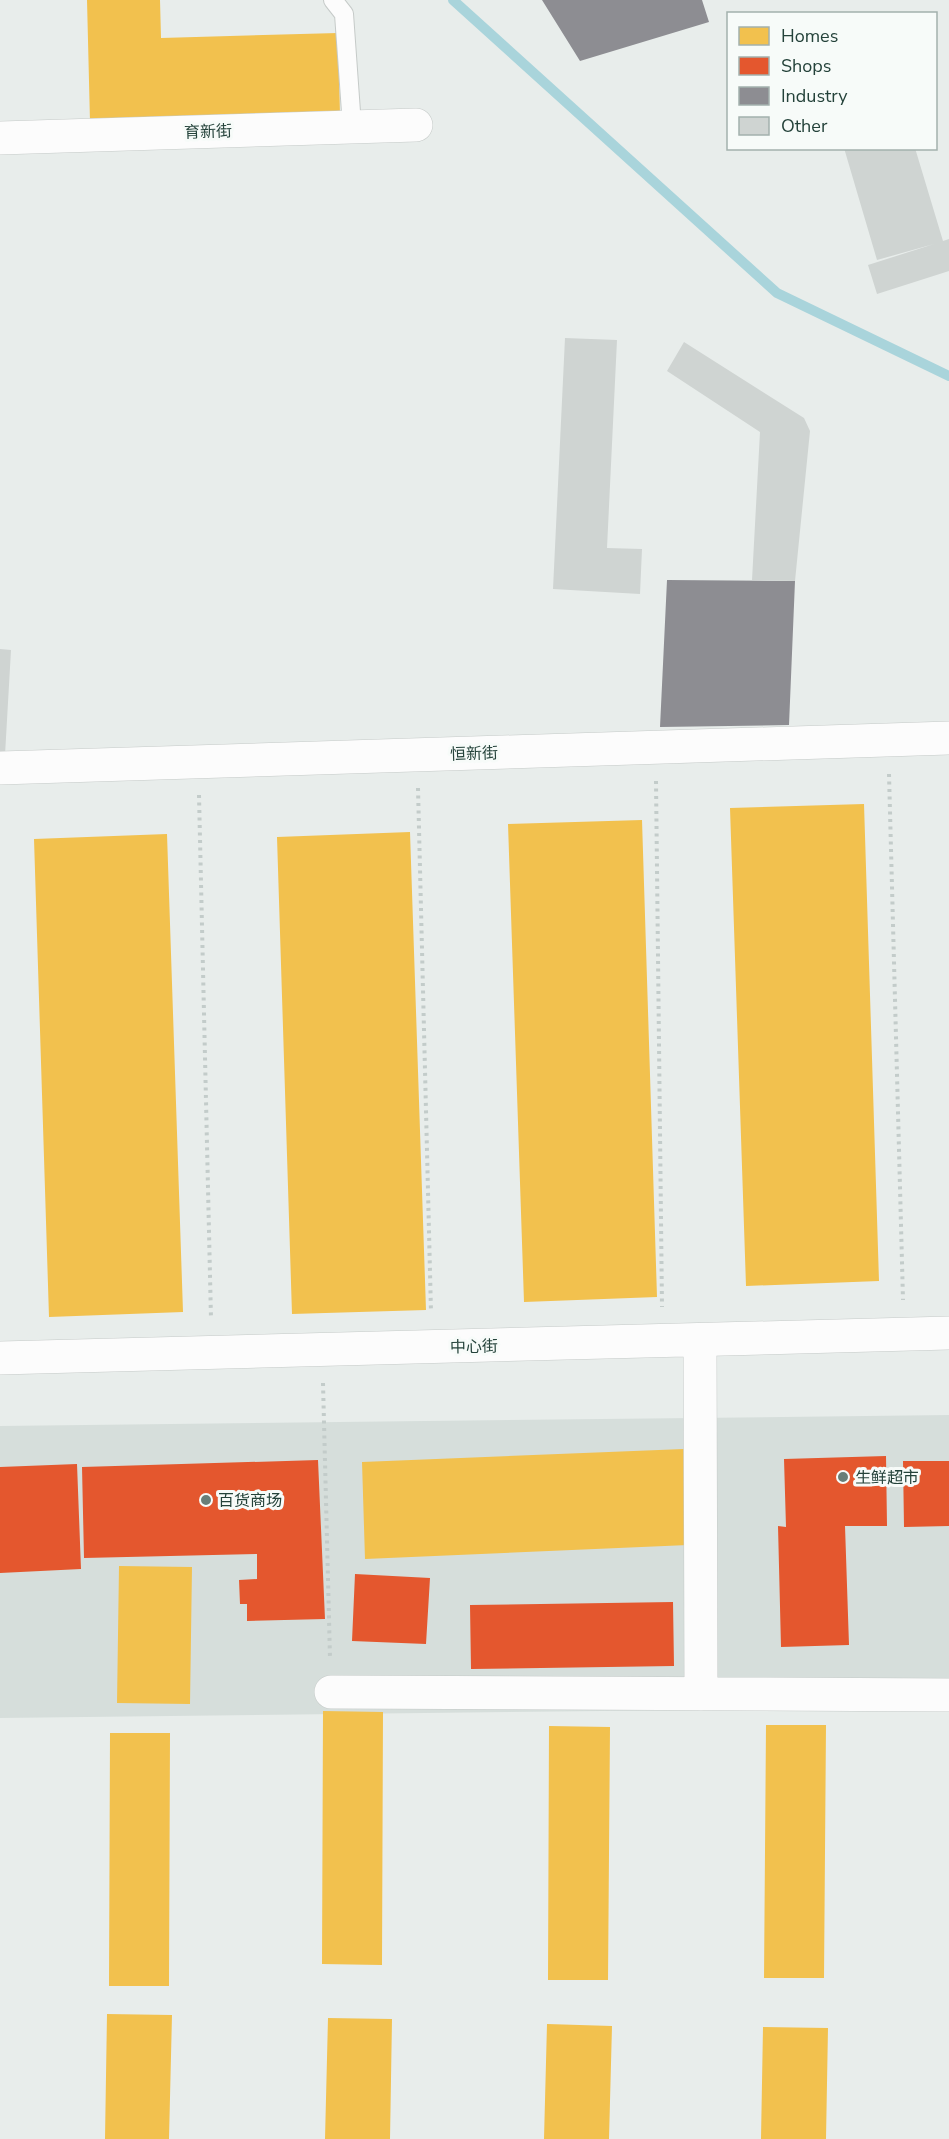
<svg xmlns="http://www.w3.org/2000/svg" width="949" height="2139" font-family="'Nunito Sans','Noto Sans SC',sans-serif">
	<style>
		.built { fill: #d6dedb }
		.homes { fill: #f2c14e }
		.shops { fill: #e4572e }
		.industry { fill: #8d8d92 }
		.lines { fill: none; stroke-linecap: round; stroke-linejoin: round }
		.stream { stroke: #a9d4db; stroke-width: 10 }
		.building { fill: #cfd4d2 }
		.lane-casing { stroke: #c5cac8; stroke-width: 20 }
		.street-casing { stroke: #c5cac8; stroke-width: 34 }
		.path { stroke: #c3ccca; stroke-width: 4; stroke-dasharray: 3 4.5; stroke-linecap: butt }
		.lane { stroke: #fcfcfc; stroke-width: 18 }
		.street { stroke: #fcfcfc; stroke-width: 33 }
		.poi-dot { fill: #697e78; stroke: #f7fbf9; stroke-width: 2 }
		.labels { text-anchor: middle; stroke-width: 6; stroke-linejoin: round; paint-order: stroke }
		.street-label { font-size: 16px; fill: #24423a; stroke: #f7fbf9 }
		.poi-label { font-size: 16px; fill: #24423a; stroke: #f7fbf9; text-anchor: start }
	</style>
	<rect width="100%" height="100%" fill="#e8edeb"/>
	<path class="built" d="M 949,1415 L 949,1707 L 0,1718 L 0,1426 Z"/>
	<path class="homes" d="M 87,0 L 160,0 L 161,38 L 338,33 L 340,115 L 90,122 Z
		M 864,804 L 879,1281 L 746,1286 L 730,808 Z
		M 642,820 L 657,1297 L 524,1302 L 508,824 Z
		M 410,832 L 426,1310 L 292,1314 L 277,837 Z
		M 167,834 L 183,1312 L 49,1317 L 34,839 Z
		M 684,1449 L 688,1545 L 365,1559 L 362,1462 Z
		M 119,1566 L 192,1567 L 190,1704 L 117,1703 Z
		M 323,1711 L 383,1712 L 382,1965 L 322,1964 Z
		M 766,1725 L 826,1725 L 824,1978 L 764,1978 Z
		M 549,1726 L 610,1727 L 608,1980 L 548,1980 Z
		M 110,1733 L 170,1733 L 169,1986 L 109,1986 Z
		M 107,2014 L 172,2015 L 169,2139 L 105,2139 Z
		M 328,2018 L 392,2019 L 390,2139 L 325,2139 Z
		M 547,2024 L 612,2026 L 609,2139 L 544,2139 Z
		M 763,2027 L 828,2028 L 826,2139 L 761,2139 Z"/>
	<path class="shops" d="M 886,1456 L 887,1526 L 845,1526 L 849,1645 L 781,1647 L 778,1526 L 786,1527 L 784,1459 Z
		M 318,1460 L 325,1619 L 247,1621 L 247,1604 L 240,1604 L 239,1580 L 257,1579 L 257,1554 L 84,1558 L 82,1467 Z
		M 903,1461 L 949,1461 L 949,1526 L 904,1527 Z
		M 77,1464 L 81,1569 L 0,1573 L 0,1467 Z
		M 355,1574 L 430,1578 L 426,1644 L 352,1641 Z
		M 673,1602 L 674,1666 L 471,1669 L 470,1605 Z"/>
	<path class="industry" d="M 542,0 L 702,0 L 709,22 L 580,61 Z
		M 667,580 L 795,581 L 789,725 L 660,727 Z"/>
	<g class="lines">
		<path class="stream" d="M 453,0 L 777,293 L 949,376"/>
	</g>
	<path class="building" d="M 844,148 L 915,148 L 943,241 L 949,239 L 949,271 L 877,294 L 868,265 L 934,244 L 877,260 Z
		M 565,338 L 617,340 L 607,548 L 642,549 L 640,594 L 553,589 Z
		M 684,342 L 804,418 L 810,431 L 795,581 L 752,580 L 760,432 L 667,371 Z
		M 0,649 L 11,650 L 5,755 L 0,754 Z"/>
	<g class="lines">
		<defs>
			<path id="lane" d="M 333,0 L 344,14 L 352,126"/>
			<path id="street" d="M 0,138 L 416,125
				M 0,768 L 949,738
				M 700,1340 L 701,1694
				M 0,1358 L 949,1333
				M 331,1692 L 949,1695"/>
		</defs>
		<use href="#lane" class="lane-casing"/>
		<use href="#street" class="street-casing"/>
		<path class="path" d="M 889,774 L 903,1300
			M 656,781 L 662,1307
			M 418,788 L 431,1312
			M 199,795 L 211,1319
			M 323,1383 L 330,1658"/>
		<use href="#lane" class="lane"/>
		<use href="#street" class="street"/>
	</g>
	<g class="poi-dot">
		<circle cx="843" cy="1477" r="6"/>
		<circle cx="206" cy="1500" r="6"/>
	</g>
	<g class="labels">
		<g class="street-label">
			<text transform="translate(208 131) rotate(-2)" y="6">育新街</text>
			<text transform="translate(474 753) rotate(-2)" y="6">恒新街</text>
			<text transform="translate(474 1346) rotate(-1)" y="6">中心街</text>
		</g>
		<g class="poi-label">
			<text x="855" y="1483">生鲜超市</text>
			<text x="218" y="1506">百货商场</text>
		</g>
	</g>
	<rect x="727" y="12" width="210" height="138" fill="#f7fbf9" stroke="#a3b1ad" stroke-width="1.5"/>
	<rect x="739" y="27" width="30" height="18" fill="#f2c14e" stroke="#a3b1ad" stroke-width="1.5"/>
	<text x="781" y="42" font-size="18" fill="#24423a">Homes</text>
	<rect x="739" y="57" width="30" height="18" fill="#e4572e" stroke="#a3b1ad" stroke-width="1.5"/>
	<text x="781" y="72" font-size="18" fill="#24423a">Shops</text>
	<rect x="739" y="87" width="30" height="18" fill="#8d8d92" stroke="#a3b1ad" stroke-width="1.5"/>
	<text x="781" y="102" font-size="18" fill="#24423a">Industry</text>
	<rect x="739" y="117" width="30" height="18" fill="#cfd4d2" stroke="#a3b1ad" stroke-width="1.5"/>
	<text x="781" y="132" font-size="18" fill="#24423a">Other</text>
</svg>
